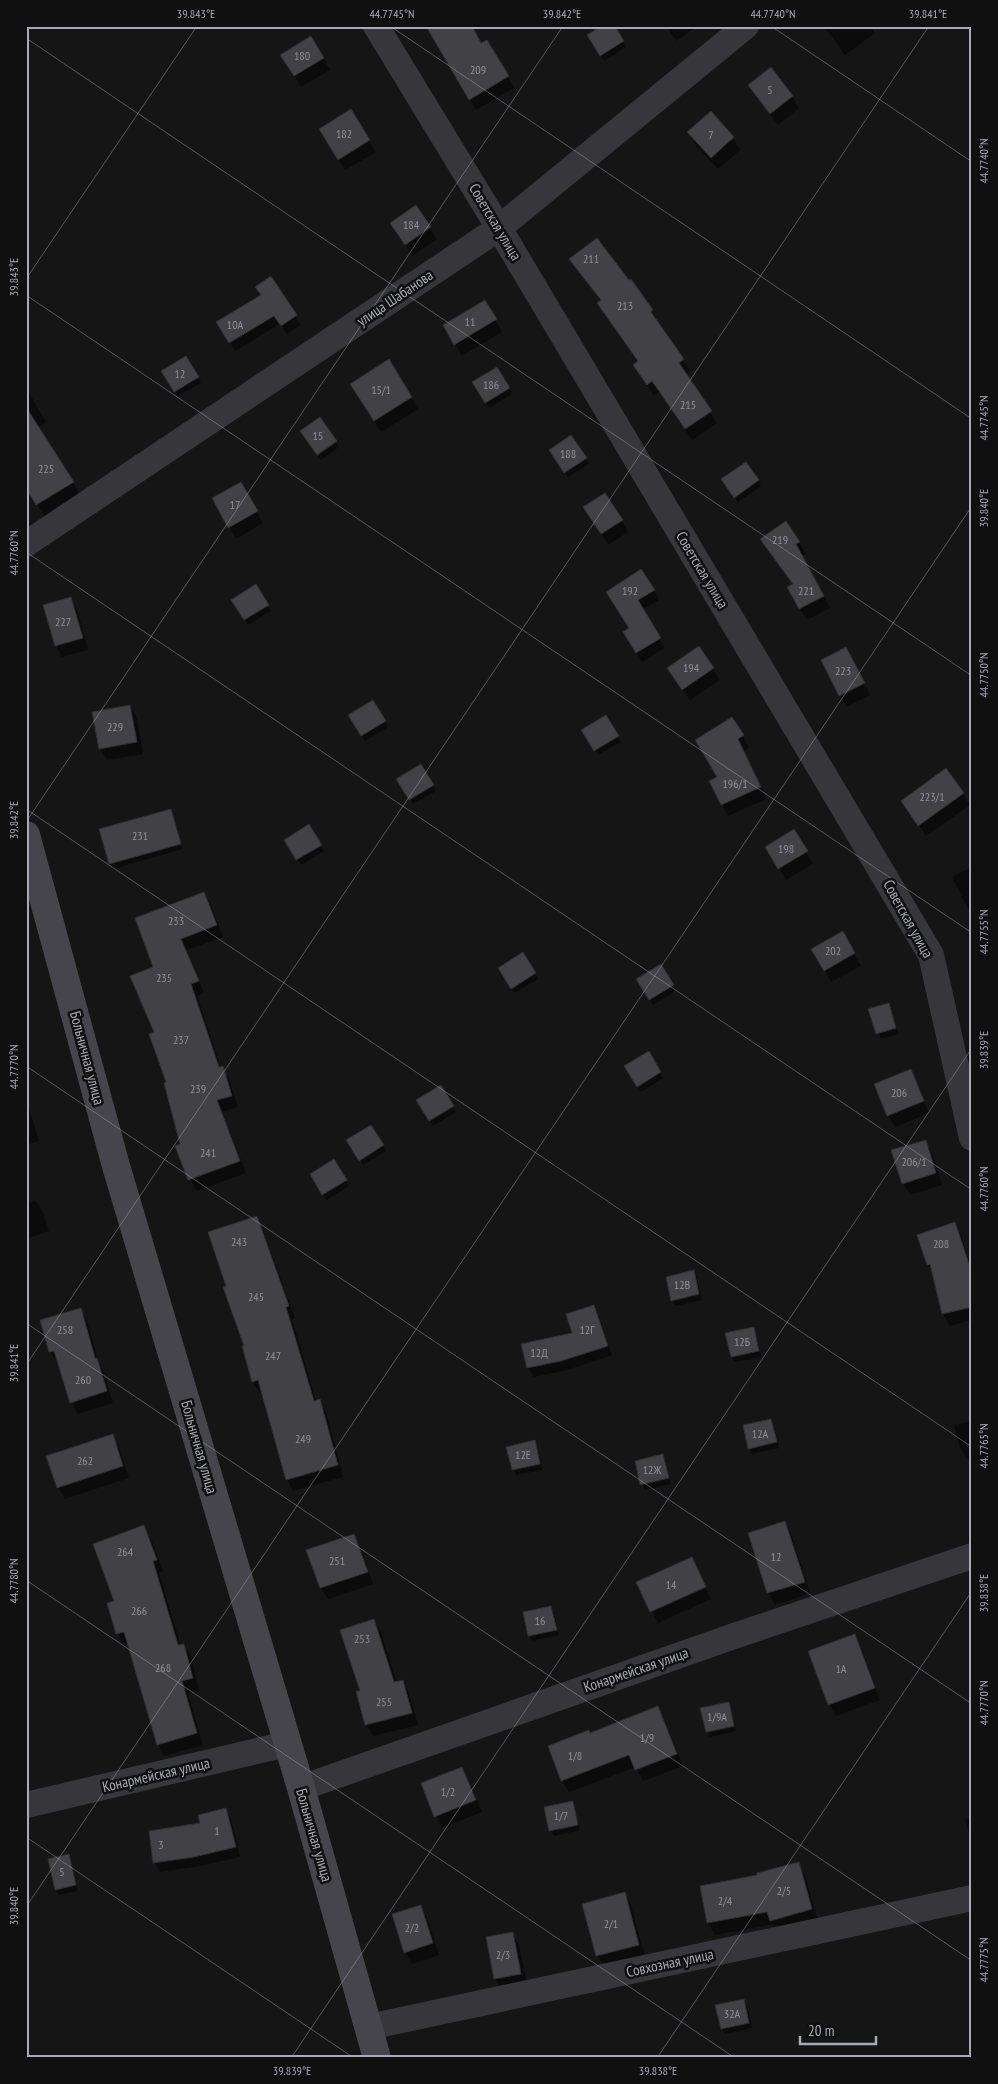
<svg xmlns="http://www.w3.org/2000/svg" width="998" height="2084" font-family="'PT Sans Narrow',sans-serif">
	<style>
		.shadow { fill: #0007 }
		.building { fill: #424246; stroke: #302f32 }
		.lines { fill: none; stroke-linecap: round; stroke-linejoin: round }
		.street { stroke: #36363b; stroke-width: 26 }
		.secondary { stroke: #45454b; stroke-width: 28 }
		.ticks { fill: none; stroke: #a8aab5; stroke-width: 1; stroke-opacity: 0.45 }
		.labels { text-anchor: middle; stroke-width: 5; stroke-linejoin: round; paint-order: stroke }
		.number-label { font-size: 12px; fill: #8e9099 }
		.street-label { font-size: 15px; fill: #a8aab5; stroke: #101011 }
		.neatline { fill: none; stroke: #a8aab5; stroke-width: 2 }
		.ticks-label { font-size: 12px; text-anchor: middle; fill: #a8aab5 }
	</style>
	<rect width="100%" height="100%" fill="#151516"/>
	<path class="shadow" d="M 427,26 L 481,45 L 508,77 L 514,88 L 476,110 Z
		M 614,26 L 626,47 L 604,61 L 588,35 Z
		M 666,26 L 698,26 L 676,41 Z
		M 824,26 L 871,26 L 875,33 L 845,55 Z
		M 311,37 L 330,70 L 301,87 L 282,55 Z
		M 749,85 L 792,97 L 799,108 L 778,125 Z
		M 711,112 L 733,138 L 740,150 L 718,169 L 695,144 L 688,132 Z
		M 369,140 L 376,152 L 345,170 L 327,141 Z
		M 416,207 L 437,239 L 413,256 L 399,235 Z
		M 571,259 L 652,311 L 658,322 L 657,323 L 690,371 L 685,374 L 717,423 L 692,440 L 659,392 L 654,396 L 641,377 L 634,365 L 639,362 L 605,315 L 599,303 L 601,301 Z
		M 271,278 L 301,325 L 287,334 L 280,324 L 235,351 L 218,322 L 262,296 Z
		M 485,301 L 502,332 L 462,356 L 444,325 Z
		M 185,357 L 201,383 L 178,396 L 162,371 Z
		M 497,368 L 512,394 L 489,408 L 473,382 Z
		M 28,391 L 46,422 L 38,427 L 80,494 L 44,516 L 26,486 L 26,392 Z
		M 358,396 L 411,397 L 418,409 L 381,432 Z
		M 336,443 L 339,447 L 321,460 L 318,456 Z
		M 554,456 L 586,459 L 589,464 L 568,477 Z
		M 758,480 L 761,486 L 738,502 L 726,485 Z
		M 241,483 L 263,523 L 236,539 L 213,498 Z
		M 592,519 L 621,520 L 628,532 L 608,545 Z
		M 762,540 L 799,542 L 806,554 L 802,556 L 830,608 L 807,620 L 788,587 L 797,588 Z
		M 256,586 L 271,611 L 248,625 L 233,600 Z
		M 654,590 L 659,600 L 642,610 L 665,648 L 642,662 L 625,632 L 630,629 L 613,601 Z
		M 70,599 L 77,610 L 88,650 L 62,657 L 56,645 Z
		M 699,648 L 720,680 L 690,700 L 676,680 Z
		M 853,660 L 870,695 L 847,707 L 840,695 Z
		M 373,702 L 388,727 L 365,741 L 350,716 Z
		M 130,706 L 137,718 L 143,754 L 107,760 L 100,748 Z
		M 606,716 L 621,742 L 598,755 L 582,730 Z
		M 732,718 L 749,747 L 744,751 L 766,799 L 728,816 L 710,781 L 719,777 Z
		M 421,765 L 436,791 L 413,804 L 398,779 Z
		M 948,769 L 970,805 L 926,836 L 902,802 Z
		M 170,810 L 183,849 L 113,869 L 110,864 Z
		M 308,826 L 324,851 L 301,865 L 285,840 Z
		M 794,831 L 813,864 L 786,880 L 766,848 Z
		M 972,867 L 972,917 L 952,877 Z
		M 204,893 L 211,905 L 223,937 L 187,950 L 204,993 L 197,996 L 221,1068 L 229,1079 L 238,1107 L 222,1112 L 246,1173 L 196,1191 L 177,1147 L 182,1145 L 156,1033 L 155,967 Z
		M 842,933 L 861,966 L 831,982 L 813,949 Z
		M 522,954 L 538,979 L 515,993 L 499,968 Z
		M 661,966 L 676,991 L 653,1005 L 638,979 Z
		M 888,1005 L 899,1034 L 881,1039 L 870,1010 Z
		M 648,1053 L 663,1078 L 641,1092 L 625,1066 Z
		M 910,1071 L 929,1113 L 895,1127 L 888,1115 Z
		M 440,1087 L 456,1112 L 433,1126 L 418,1101 Z
		M 26,1099 L 39,1141 L 26,1145 Z
		M 371,1126 L 386,1151 L 363,1165 L 348,1140 Z
		M 925,1141 L 932,1153 L 942,1185 L 910,1195 L 903,1183 Z
		M 334,1161 L 349,1186 L 326,1200 L 311,1175 Z
		M 36,1201 L 43,1212 L 49,1231 L 26,1239 L 26,1204 Z
		M 257,1218 L 263,1230 L 295,1318 L 292,1319 L 316,1401 L 319,1401 L 326,1412 L 343,1477 L 293,1491 L 287,1479 L 263,1392 L 260,1393 L 253,1382 L 228,1287 Z
		M 954,1224 L 961,1236 L 972,1269 L 972,1320 L 950,1326 L 943,1314 L 933,1273 L 928,1264 Z
		M 694,1272 L 697,1277 L 702,1300 L 675,1306 L 672,1300 Z
		M 594,1307 L 599,1316 L 612,1355 L 567,1370 L 534,1377 L 528,1368 L 574,1334 Z
		M 80,1310 L 87,1321 L 99,1363 L 103,1371 L 113,1403 L 78,1414 L 71,1402 L 59,1363 L 57,1363 L 50,1351 Z
		M 753,1328 L 756,1334 L 761,1357 L 735,1362 L 732,1357 L 727,1334 Z
		M 770,1420 L 779,1448 L 752,1454 L 749,1448 Z
		M 972,1421 L 972,1459 L 967,1460 L 960,1448 L 954,1425 Z
		M 112,1436 L 119,1447 L 129,1478 L 65,1499 L 58,1488 L 48,1457 Z
		M 534,1442 L 537,1447 L 542,1470 L 516,1475 L 508,1448 Z
		M 663,1456 L 671,1484 L 645,1490 L 642,1484 Z
		M 784,1522 L 791,1534 L 810,1593 L 775,1605 L 769,1593 L 750,1533 Z
		M 144,1527 L 151,1539 L 163,1571 L 159,1573 L 181,1646 L 184,1645 L 191,1657 L 199,1690 L 188,1693 L 203,1745 L 164,1756 L 158,1744 L 129,1644 L 124,1645 L 118,1633 L 115,1602 Z
		M 354,1535 L 360,1547 L 373,1584 L 328,1599 L 321,1588 L 308,1551 Z
		M 692,1559 L 711,1599 L 658,1623 L 638,1583 Z
		M 551,1607 L 554,1612 L 559,1635 L 532,1641 L 529,1635 Z
		M 374,1620 L 381,1632 L 397,1683 L 403,1681 L 409,1693 L 418,1725 L 373,1736 L 366,1725 L 358,1692 L 361,1692 Z
		M 855,1635 L 861,1647 L 880,1700 L 836,1716 L 829,1704 Z
		M 728,1703 L 735,1724 L 707,1730 Z
		M 657,1707 L 664,1719 L 683,1766 L 643,1781 L 636,1767 L 569,1792 L 562,1781 L 549,1747 L 590,1734 Z
		M 735,1727 L 736,1731 L 710,1737 L 708,1733 Z
		M 462,1768 L 482,1812 L 442,1828 L 422,1784 Z
		M 572,1802 L 575,1808 L 580,1830 L 554,1836 L 551,1831 L 546,1808 Z
		M 226,1810 L 231,1819 L 240,1857 L 200,1866 L 160,1872 L 155,1862 Z
		M 972,1818 L 972,1843 L 965,1819 Z
		M 68,1856 L 71,1861 L 78,1891 L 59,1895 L 56,1890 Z
		M 798,1863 L 805,1875 L 818,1921 L 778,1932 L 773,1924 L 715,1935 L 708,1923 L 701,1887 L 759,1876 Z
		M 624,1894 L 631,1905 L 645,1957 L 604,1967 L 598,1956 L 583,1905 Z
		M 420,1906 L 427,1918 L 439,1955 L 412,1964 L 405,1952 Z
		M 512,1933 L 519,1945 L 527,1985 L 502,1990 L 495,1978 Z
		M 744,2000 L 747,2006 L 752,2028 L 725,2034 L 722,2028 Z"/>
	<path class="building" d="M 426,26 L 472,26 L 481,43 L 487,40 L 509,76 L 469,100 Z
		M 601,26 L 615,26 L 624,41 L 600,56 L 587,35 Z
		M 311,36 L 324,58 L 294,76 L 280,55 Z
		M 771,67 L 793,96 L 770,114 L 748,85 Z
		M 351,109 L 370,140 L 338,160 L 319,129 Z
		M 711,111 L 734,137 L 711,158 L 687,132 Z
		M 416,205 L 431,227 L 405,245 L 390,223 Z
		M 597,238 L 629,280 L 631,279 L 653,310 L 651,312 L 684,359 L 679,363 L 712,411 L 685,429 L 652,381 L 647,385 L 633,365 L 638,361 L 597,303 L 601,300 L 569,259 Z
		M 271,276 L 297,315 L 281,326 L 274,316 L 229,343 L 216,322 L 261,295 L 255,287 Z
		M 485,300 L 497,319 L 454,345 L 443,325 Z
		M 186,356 L 199,377 L 174,392 L 161,371 Z
		M 389,359 L 412,397 L 374,421 L 350,384 Z
		M 497,367 L 510,388 L 485,403 L 472,382 Z
		M 26,407 L 74,482 L 36,505 L 26,488 Z
		M 320,417 L 337,441 L 317,455 L 300,431 Z
		M 571,435 L 587,458 L 564,473 L 549,450 Z
		M 746,462 L 759,480 L 734,498 L 721,479 Z
		M 241,482 L 258,511 L 228,528 L 212,498 Z
		M 605,493 L 623,520 L 601,534 L 583,507 Z
		M 786,521 L 800,542 L 796,544 L 824,596 L 799,609 L 787,587 L 793,584 L 760,539 Z
		M 641,569 L 655,590 L 638,600 L 661,638 L 636,653 L 623,632 L 629,628 L 606,592 Z
		M 256,584 L 269,605 L 244,620 L 231,600 Z
		M 71,597 L 83,638 L 55,646 L 43,605 Z
		M 699,646 L 714,668 L 682,690 L 667,668 Z
		M 846,647 L 865,683 L 839,696 L 821,660 Z
		M 373,700 L 386,721 L 361,736 L 348,715 Z
		M 130,705 L 137,742 L 99,749 L 92,712 Z
		M 606,715 L 619,736 L 594,751 L 581,730 Z
		M 732,717 L 744,735 L 738,739 L 761,787 L 721,805 L 709,781 L 717,777 L 695,740 Z
		M 421,764 L 434,785 L 409,800 L 396,779 Z
		M 946,768 L 964,793 L 918,826 L 901,801 Z
		M 171,809 L 181,844 L 109,864 L 99,829 Z
		M 309,824 L 322,845 L 296,860 L 284,840 Z
		M 794,829 L 808,851 L 778,869 L 765,847 Z
		M 204,892 L 217,925 L 181,939 L 199,981 L 191,984 L 219,1067 L 223,1066 L 232,1096 L 217,1100 L 240,1161 L 188,1180 L 175,1146 L 180,1144 L 164,1083 L 166,1082 L 149,1034 L 154,1032 L 130,976 L 153,967 L 135,918 Z
		M 843,931 L 855,953 L 824,971 L 811,949 Z
		M 523,952 L 536,973 L 511,989 L 498,968 Z
		M 661,964 L 674,985 L 649,1000 L 636,979 Z
		M 889,1003 L 896,1028 L 876,1034 L 868,1009 Z
		M 649,1051 L 661,1072 L 637,1087 L 624,1066 Z
		M 911,1069 L 924,1101 L 887,1116 L 874,1084 Z
		M 441,1085 L 454,1106 L 429,1121 L 416,1100 Z
		M 371,1125 L 384,1145 L 359,1161 L 346,1140 Z
		M 926,1140 L 936,1173 L 902,1184 L 891,1150 Z
		M 334,1159 L 347,1180 L 322,1195 L 310,1174 Z
		M 257,1216 L 289,1306 L 286,1307 L 314,1401 L 320,1399 L 338,1465 L 286,1480 L 258,1380 L 252,1382 L 242,1346 L 244,1346 L 223,1287 L 226,1286 L 208,1232 Z
		M 955,1222 L 972,1273 L 972,1307 L 942,1314 L 930,1264 L 927,1265 L 917,1235 Z
		M 694,1270 L 699,1294 L 671,1301 L 666,1277 Z
		M 594,1305 L 608,1346 L 561,1361 L 527,1368 L 521,1344 L 572,1333 L 566,1314 Z
		M 81,1308 L 95,1358 L 97,1358 L 107,1391 L 70,1403 L 54,1351 L 49,1352 L 40,1320 Z
		M 754,1327 L 759,1351 L 731,1357 L 725,1333 Z
		M 771,1419 L 777,1442 L 748,1449 L 743,1425 Z
		M 113,1434 L 123,1466 L 57,1488 L 46,1456 Z
		M 535,1440 L 540,1464 L 512,1470 L 506,1447 Z
		M 663,1454 L 669,1478 L 640,1485 L 635,1461 Z
		M 785,1521 L 805,1582 L 767,1593 L 748,1533 Z
		M 144,1525 L 157,1560 L 153,1561 L 178,1645 L 184,1644 L 193,1678 L 182,1681 L 197,1733 L 157,1745 L 124,1632 L 116,1634 L 107,1603 L 114,1601 L 93,1544 Z
		M 354,1534 L 368,1572 L 320,1588 L 306,1550 Z
		M 692,1557 L 706,1587 L 650,1612 L 636,1582 Z
		M 551,1606 L 557,1630 L 528,1636 L 523,1612 Z
		M 374,1619 L 394,1682 L 403,1680 L 412,1713 L 365,1725 L 356,1691 L 360,1691 L 340,1630 Z
		M 855,1634 L 875,1688 L 828,1705 L 808,1651 Z
		M 729,1702 L 734,1726 L 706,1732 L 700,1708 Z
		M 658,1706 L 677,1754 L 635,1770 L 629,1755 L 561,1781 L 548,1746 L 589,1730 L 590,1733 Z
		M 462,1767 L 476,1800 L 434,1817 L 421,1783 Z
		M 573,1801 L 578,1825 L 549,1831 L 544,1807 Z
		M 226,1808 L 236,1847 L 194,1857 L 153,1863 L 149,1831 L 200,1823 L 198,1815 Z
		M 69,1854 L 76,1885 L 55,1890 L 48,1859 Z
		M 799,1862 L 812,1909 L 770,1921 L 767,1912 L 707,1923 L 700,1886 L 757,1875 L 757,1873 Z
		M 625,1892 L 639,1945 L 596,1956 L 582,1904 Z
		M 421,1905 L 433,1943 L 404,1953 L 392,1914 Z
		M 513,1932 L 521,1974 L 494,1979 L 486,1937 Z
		M 744,1999 L 749,2023 L 721,2029 L 715,2005 Z"/>
	<g class="lines">
		<path class="street" d="M 376,26 L 499,228 L 931,955 L 972,1138
			M 26,544 L 499,228 L 746,26
			M 301,1788 L 737,1635 L 972,1556
			M 26,1805 L 287,1744
			M 369,2027 L 972,1898"/>
		<path class="secondary" d="M 26,835 L 116,1166 L 301,1788 L 377,2058"/>
	</g>
	<path class="ticks" d="M 390,26 L 972,419M 771,26 L 972,162M 26,38 L 972,676M 26,279 L 197,26M 26,295 L 972,933M 26,552 L 972,1190M 26,809 L 972,1447M 26,822 L 563,26M 26,1066 L 972,1704M 26,1323 L 972,1961M 26,1365 L 929,26M 26,1580 L 735,2058M 26,1837 L 354,2058M 26,1907 L 972,506M 291,2058 L 972,1048M 657,2058 L 972,1591"/>
	<g class="labels">
		<g class="number-label">
			<text x="302" y="60">180</text>
			<text x="478" y="74">209</text>
			<text x="770" y="94">5</text>
			<text x="344" y="138">182</text>
			<text x="711" y="139">7</text>
			<text x="411" y="229">184</text>
			<text x="591" y="263">211</text>
			<text x="625" y="310">213</text>
			<text x="470" y="326">11</text>
			<text x="235" y="329">10А</text>
			<text x="180" y="378">12</text>
			<text x="491" y="389">186</text>
			<text x="381" y="394">15/1</text>
			<text x="688" y="409">215</text>
			<text x="318" y="440">15</text>
			<text x="568" y="458">188</text>
			<text x="46" y="473">225</text>
			<text x="235" y="509">17</text>
			<text x="780" y="544">219</text>
			<text x="630" y="595">192</text>
			<text x="806" y="595">221</text>
			<text x="63" y="626">227</text>
			<text x="691" y="672">194</text>
			<text x="843" y="675">223</text>
			<text x="115" y="731">229</text>
			<text x="735" y="788">196/1</text>
			<text x="932" y="801">223/1</text>
			<text x="140" y="840">231</text>
			<text x="786" y="853">198</text>
			<text x="176" y="925">233</text>
			<text x="833" y="955">202</text>
			<text x="164" y="982">235</text>
			<text x="181" y="1044">237</text>
			<text x="198" y="1093">239</text>
			<text x="899" y="1097">206</text>
			<text x="208" y="1157">241</text>
			<text x="914" y="1166">206/1</text>
			<text x="239" y="1246">243</text>
			<text x="941" y="1248">208</text>
			<text x="682" y="1289">12В</text>
			<text x="256" y="1301">245</text>
			<text x="65" y="1334">258</text>
			<text x="587" y="1334">12Г</text>
			<text x="742" y="1346">12Б</text>
			<text x="539" y="1357">12Д</text>
			<text x="273" y="1360">247</text>
			<text x="83" y="1384">260</text>
			<text x="760" y="1438">12А</text>
			<text x="303" y="1443">249</text>
			<text x="523" y="1459">12Е</text>
			<text x="85" y="1465">262</text>
			<text x="652" y="1474">12Ж</text>
			<text x="125" y="1556">264</text>
			<text x="776" y="1561">12</text>
			<text x="337" y="1565">251</text>
			<text x="671" y="1589">14</text>
			<text x="139" y="1615">266</text>
			<text x="540" y="1625">16</text>
			<text x="362" y="1643">253</text>
			<text x="163" y="1672">268</text>
			<text x="841" y="1673">1А</text>
			<text x="384" y="1706">255</text>
			<text x="717" y="1721">1/9А</text>
			<text x="647" y="1742">1/9</text>
			<text x="575" y="1760">1/8</text>
			<text x="448" y="1796">1/2</text>
			<text x="561" y="1820">1/7</text>
			<text x="217" y="1835">1</text>
			<text x="161" y="1849">3</text>
			<text x="62" y="1876">5</text>
			<text x="784" y="1895">2/5</text>
			<text x="725" y="1905">2/4</text>
			<text x="611" y="1928">2/1</text>
			<text x="412" y="1932">2/2</text>
			<text x="503" y="1959">2/3</text>
			<text x="732" y="2018">32А</text>
		</g>
		<g class="street-label">
			<text transform="translate(495 222) rotate(59)" y="5">Советская улица</text>
			<text transform="translate(395 298) rotate(-34)" y="5">улица Шабанова</text>
			<text transform="translate(702 570) rotate(59)" y="5">Советская улица</text>
			<text transform="translate(908 919) rotate(61)" y="5">Советская улица</text>
			<text transform="translate(87 1058) rotate(75)" y="5">Больничная улица</text>
			<text transform="translate(199 1447) rotate(74)" y="5">Больничная улица</text>
			<text transform="translate(636 1670) rotate(-19)" y="5">Конармейская улица</text>
			<text transform="translate(156 1775) rotate(-13)" y="5">Конармейская улица</text>
			<text transform="translate(314 1835) rotate(74)" y="5">Больничная улица</text>
			<text transform="translate(670 1963) rotate(-12)" y="5">Совхозная улица</text>
		</g>
	</g>
	<rect width="998" height="2084" fill="none" stroke="#101011" stroke-width="55"/>
	<path d="M800 2036v8h76v-8" fill="none" stroke="#a8aab5" stroke-width="2.5"/>
	<text x="808" y="2036" font-size="15" fill="#a8aab5" stroke="#101011" stroke-width="4" paint-order="stroke">20 m</text>
	<rect x="28" y="28" width="942" height="2028" class="neatline"/>
	<g class="ticks-label">
		<text x="196" y="18">39.843°E</text>
		<text x="392" y="18">44.7745°N</text>
		<text x="562" y="18">39.842°E</text>
		<text x="773" y="18">44.7740°N</text>
		<text x="928" y="18">39.841°E</text>
		<text transform="translate(984 161) rotate(-90)" y="4">44.7740°N</text>
		<text transform="translate(14 277) rotate(-90)" y="4">39.843°E</text>
		<text transform="translate(984 418) rotate(-90)" y="4">44.7745°N</text>
		<text transform="translate(984 508) rotate(-90)" y="4">39.840°E</text>
		<text transform="translate(14 553) rotate(-90)" y="4">44.7760°N</text>
		<text transform="translate(984 675) rotate(-90)" y="4">44.7750°N</text>
		<text transform="translate(14 820) rotate(-90)" y="4">39.842°E</text>
		<text transform="translate(984 932) rotate(-90)" y="4">44.7755°N</text>
		<text transform="translate(984 1050) rotate(-90)" y="4">39.839°E</text>
		<text transform="translate(14 1067) rotate(-90)" y="4">44.7770°N</text>
		<text transform="translate(984 1189) rotate(-90)" y="4">44.7760°N</text>
		<text transform="translate(14 1363) rotate(-90)" y="4">39.841°E</text>
		<text transform="translate(984 1446) rotate(-90)" y="4">44.7765°N</text>
		<text transform="translate(14 1581) rotate(-90)" y="4">44.7780°N</text>
		<text transform="translate(984 1593) rotate(-90)" y="4">39.838°E</text>
		<text transform="translate(984 1703) rotate(-90)" y="4">44.7770°N</text>
		<text transform="translate(14 1906) rotate(-90)" y="4">39.840°E</text>
		<text transform="translate(984 1960) rotate(-90)" y="4">44.7775°N</text>
		<text x="292" y="2075">39.839°E</text>
		<text x="658" y="2075">39.838°E</text>
	</g>
</svg>
